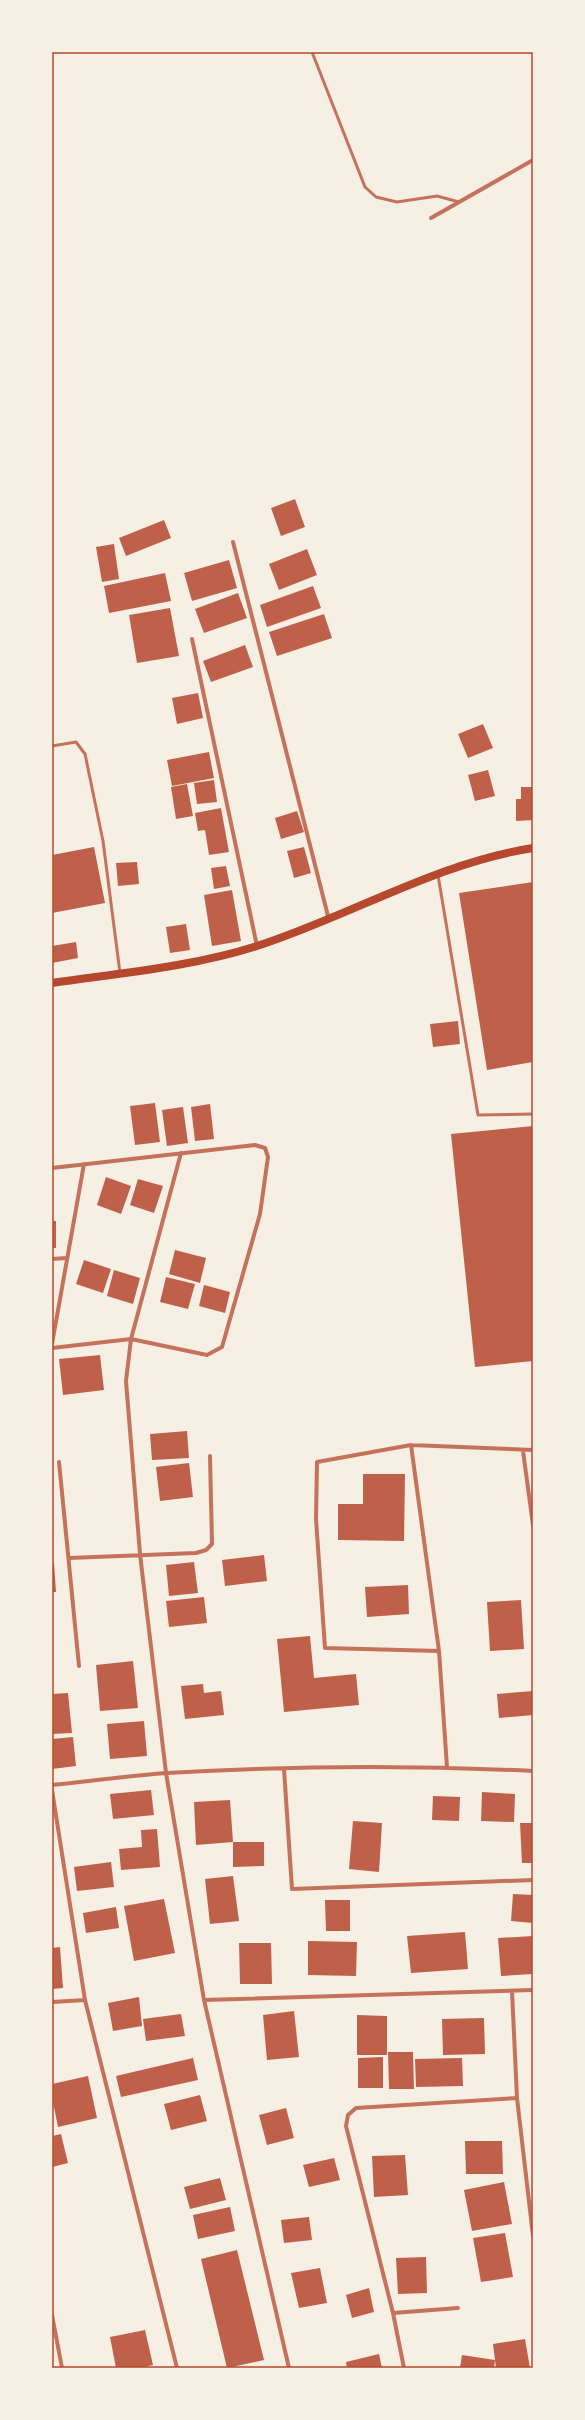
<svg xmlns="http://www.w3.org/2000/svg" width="585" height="2420" font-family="Overpass,sans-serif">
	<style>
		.building { fill: #bf614a }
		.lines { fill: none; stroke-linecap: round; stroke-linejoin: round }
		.service { stroke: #c5725c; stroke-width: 3 }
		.minor { stroke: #c5725c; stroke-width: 4 }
		.secondary { stroke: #b5482f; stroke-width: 8 }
		.neatline { fill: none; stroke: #b5482f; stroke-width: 1.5 }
	</style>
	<rect width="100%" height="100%" fill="#f6efe4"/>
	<path class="building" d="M 295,499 L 305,527 L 281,536 L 271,508 Z
		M 164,520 L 171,538 L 126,556 L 119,538 Z
		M 114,544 L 119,579 L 102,582 L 96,547 Z
		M 307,549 L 317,575 L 279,590 L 269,564 Z
		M 229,560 L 237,588 L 192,601 L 184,573 Z
		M 165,573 L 171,601 L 109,613 L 104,586 Z
		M 313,586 L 321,608 L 267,627 L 260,605 Z
		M 238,593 L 247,618 L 204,633 L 195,609 Z
		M 170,608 L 179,656 L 137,663 L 129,615 Z
		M 324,614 L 332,638 L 277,656 L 269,632 Z
		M 245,645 L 253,667 L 211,682 L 203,661 Z
		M 198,693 L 203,718 L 177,724 L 172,698 Z
		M 483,724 L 493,748 L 468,758 L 458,734 Z
		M 209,752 L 214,778 L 172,786 L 167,760 Z
		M 488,770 L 495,796 L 475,801 L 468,775 Z
		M 214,780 L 217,802 L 197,804 L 194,783 Z
		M 187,784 L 193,816 L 176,819 L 171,787 Z
		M 521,787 L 533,787 L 533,820 L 516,821 L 516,799 L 521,799 Z
		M 221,808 L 229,852 L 209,855 L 205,830 L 198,831 L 195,813 Z
		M 297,811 L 304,832 L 281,839 L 275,818 Z
		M 94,847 L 105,903 L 52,913 L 52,855 Z
		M 304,847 L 311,873 L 294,878 L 287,851 Z
		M 137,862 L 139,884 L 118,886 L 116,863 Z
		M 226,866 L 230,886 L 214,889 L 211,868 Z
		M 533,882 L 533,1062 L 487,1070 L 459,893 Z
		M 232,890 L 241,941 L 212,946 L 204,895 Z
		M 186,924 L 190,950 L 170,953 L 166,927 Z
		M 76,942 L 78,958 L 52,963 L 52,946 Z
		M 458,1021 L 460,1044 L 433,1047 L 430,1024 Z
		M 155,1103 L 160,1142 L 135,1145 L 130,1106 Z
		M 210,1104 L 214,1139 L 195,1141 L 191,1107 Z
		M 183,1107 L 188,1143 L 167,1146 L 162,1110 Z
		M 533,1126 L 533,1361 L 475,1367 L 451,1134 Z
		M 106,1177 L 131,1186 L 121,1214 L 97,1205 Z
		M 138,1179 L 163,1186 L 154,1213 L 130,1205 Z
		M 52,1221 L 56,1221 L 56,1248 L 52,1248 Z
		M 175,1250 L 206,1258 L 200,1283 L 169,1274 Z
		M 84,1260 L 111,1269 L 103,1293 L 76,1284 Z
		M 114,1270 L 140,1278 L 133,1304 L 107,1296 Z
		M 166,1277 L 195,1284 L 188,1309 L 160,1302 Z
		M 204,1285 L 230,1292 L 225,1313 L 199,1306 Z
		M 100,1355 L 104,1390 L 63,1395 L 59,1359 Z
		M 187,1431 L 189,1458 L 152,1460 L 150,1434 Z
		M 189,1463 L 193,1497 L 160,1501 L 156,1467 Z
		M 363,1474 L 405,1474 L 404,1541 L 338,1540 L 338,1504 L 363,1504 Z
		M 264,1555 L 267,1581 L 225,1586 L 222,1560 Z
		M 194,1562 L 198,1593 L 169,1596 L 166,1565 Z
		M 52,1563 L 54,1563 L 56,1592 L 52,1592 Z
		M 408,1585 L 409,1614 L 367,1617 L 365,1587 Z
		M 204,1597 L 207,1623 L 169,1627 L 166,1601 Z
		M 521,1600 L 524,1649 L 490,1651 L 487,1602 Z
		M 310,1636 L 314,1678 L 356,1674 L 359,1705 L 284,1712 L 277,1639 Z
		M 133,1661 L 138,1708 L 100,1711 L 96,1665 Z
		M 203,1684 L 204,1693 L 221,1691 L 224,1715 L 185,1719 L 181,1686 Z
		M 533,1691 L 533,1715 L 499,1718 L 497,1694 Z
		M 68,1693 L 72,1733 L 52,1734 L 52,1694 Z
		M 144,1721 L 147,1756 L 110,1759 L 107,1724 Z
		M 73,1737 L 76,1766 L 52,1769 L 52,1739 Z
		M 151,1790 L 154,1815 L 113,1819 L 110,1794 Z
		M 482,1792 L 515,1794 L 514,1822 L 481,1821 Z
		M 433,1796 L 460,1797 L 459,1821 L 432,1820 Z
		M 230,1800 L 233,1842 L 196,1845 L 194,1802 Z
		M 353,1821 L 382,1823 L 379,1872 L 349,1869 Z
		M 520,1823 L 533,1823 L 533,1863 L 522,1863 Z
		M 157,1829 L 160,1867 L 121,1870 L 119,1849 L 142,1847 L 141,1830 Z
		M 233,1842 L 264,1842 L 264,1866 L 233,1867 Z
		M 111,1862 L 114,1887 L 77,1891 L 74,1867 Z
		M 233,1876 L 239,1921 L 210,1924 L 205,1879 Z
		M 513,1894 L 533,1895 L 533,1923 L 511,1921 Z
		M 164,1899 L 175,1953 L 134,1961 L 124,1906 Z
		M 325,1900 L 350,1900 L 350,1931 L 326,1931 Z
		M 116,1907 L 119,1928 L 86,1933 L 83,1913 Z
		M 465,1932 L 468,1969 L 411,1973 L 407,1936 Z
		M 533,1936 L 533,1974 L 501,1976 L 498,1938 Z
		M 308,1941 L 357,1942 L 356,1976 L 308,1975 Z
		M 239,1943 L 271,1943 L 272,1984 L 240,1984 Z
		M 60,1947 L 63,1988 L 52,1989 L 52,1948 Z
		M 139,1997 L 142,2026 L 113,2031 L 108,2003 Z
		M 294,2011 L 299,2057 L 267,2060 L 263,2015 Z
		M 181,2014 L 185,2036 L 146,2041 L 143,2019 Z
		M 357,2015 L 387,2016 L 387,2055 L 357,2055 Z
		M 484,2018 L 485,2054 L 443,2055 L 442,2019 Z
		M 388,2052 L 413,2052 L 414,2089 L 389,2089 Z
		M 383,2057 L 383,2088 L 358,2088 L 358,2058 Z
		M 193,2058 L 198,2080 L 121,2097 L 116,2076 Z
		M 462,2058 L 463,2086 L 416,2087 L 415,2059 Z
		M 88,2076 L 97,2118 L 58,2127 L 52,2097 L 52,2084 Z
		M 200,2095 L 207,2121 L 171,2130 L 164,2104 Z
		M 286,2108 L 294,2138 L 267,2145 L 259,2115 Z
		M 61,2134 L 68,2163 L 52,2167 L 52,2136 Z
		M 465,2141 L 502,2141 L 503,2174 L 466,2174 Z
		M 405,2155 L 408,2195 L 374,2197 L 372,2156 Z
		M 334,2158 L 340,2180 L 309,2187 L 303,2165 Z
		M 220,2178 L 226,2200 L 190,2209 L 184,2187 Z
		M 504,2182 L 512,2224 L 472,2231 L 464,2190 Z
		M 230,2207 L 235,2231 L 198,2239 L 193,2215 Z
		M 309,2217 L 312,2240 L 284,2243 L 281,2220 Z
		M 505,2233 L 513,2277 L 481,2282 L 473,2238 Z
		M 237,2250 L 264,2360 L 227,2368 L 201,2259 Z
		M 426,2257 L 427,2293 L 398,2294 L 396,2258 Z
		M 320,2268 L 327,2303 L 299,2308 L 291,2273 Z
		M 369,2288 L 374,2312 L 352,2318 L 346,2295 Z
		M 145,2330 L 153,2365 L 140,2368 L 116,2368 L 110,2337 Z
		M 525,2339 L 530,2368 L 496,2368 L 493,2344 Z
		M 379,2354 L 382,2368 L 347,2368 L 346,2362 Z
		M 462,2355 L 495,2360 L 494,2368 L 460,2368 Z"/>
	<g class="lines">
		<path class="service" d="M 312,52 L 365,187 L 376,197 L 397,202 L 437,196 L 459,202
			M 52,746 L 76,742 L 85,754 L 103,841 L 120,973
			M 438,875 L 478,1115 L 533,1114"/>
		<path class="minor" d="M 431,218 L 533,160
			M 233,542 L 329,920
			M 192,639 L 257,946
			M 181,1153 L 131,1339 L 126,1381 L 140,1554 L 166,1773 L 204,2000 L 289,2368
			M 52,1168 L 255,1145 L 265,1148 L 268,1157 L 260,1214 L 222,1347 L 207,1355 L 131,1339 L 52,1348
			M 52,1259 L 66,1258
			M 52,1344 L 84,1164
			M 411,1445 L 439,1651 L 447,1767
			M 523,1451 L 533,1525
			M 59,1462 L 79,1666
			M 69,1558 L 196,1553 L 206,1550 L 212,1544 L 210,1456
			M 439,1651 L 325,1648 L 316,1519 L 317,1462 L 411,1445 L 533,1450
			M 284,1769 L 292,1889 L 533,1880
			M 52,1785 C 90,1781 128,1776 167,1773 C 288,1766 411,1765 533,1771
			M 52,1790 L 85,2000 L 177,2368
			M 512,1991 L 517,2098 L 533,2236
			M 204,2000 L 533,1990
			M 52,2002 L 85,2000
			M 393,2313 L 458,2308
			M 52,2315 L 62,2368
			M 404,2368 L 393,2313 L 346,2126 L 348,2115 L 356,2108 L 517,2098"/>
		<path class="secondary" d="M 52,983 C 121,973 191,967 257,946 C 350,916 436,863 533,848"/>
	</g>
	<rect width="585" height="2420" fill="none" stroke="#f6efe4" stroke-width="106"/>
	<rect x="53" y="53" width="479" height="2314" class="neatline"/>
</svg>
